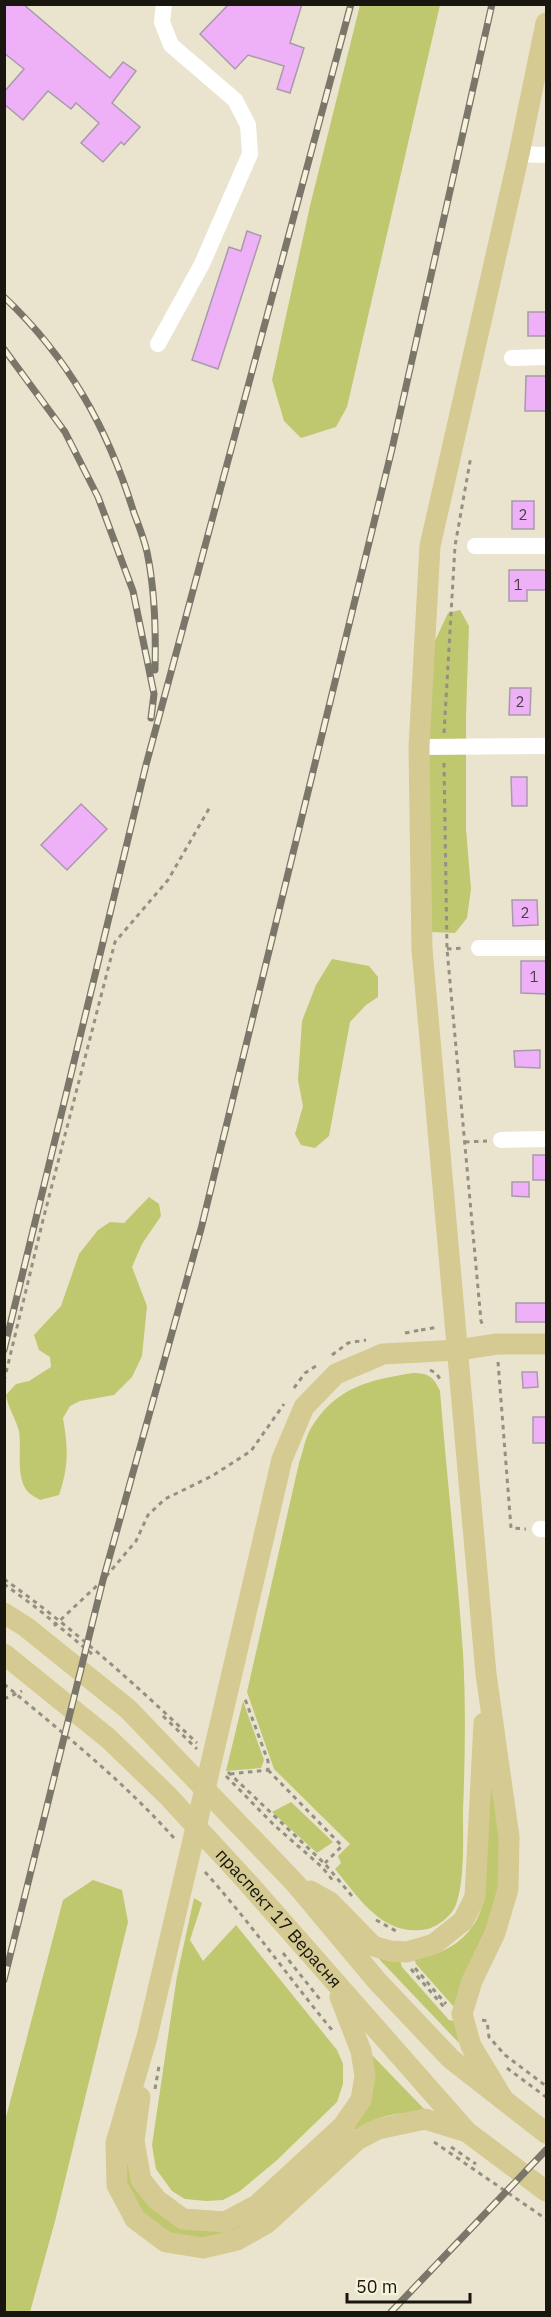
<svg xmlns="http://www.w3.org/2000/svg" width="551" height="2317" font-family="'IBM Plex Sans',sans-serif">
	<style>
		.green { fill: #bfc76f }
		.building { fill: #eeb1f7; stroke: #a89aaa; stroke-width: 1.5 }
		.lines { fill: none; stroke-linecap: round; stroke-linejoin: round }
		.path { stroke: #959182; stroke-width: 3; stroke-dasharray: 4.5 4.5; stroke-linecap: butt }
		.minor { stroke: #fff; stroke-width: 16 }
		.major { stroke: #d4ca92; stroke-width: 21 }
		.rail-casing { stroke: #7a7669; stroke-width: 7 }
		.rail { stroke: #f7f2dc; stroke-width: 4.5; stroke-dasharray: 14; stroke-linecap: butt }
		.labels { text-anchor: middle; stroke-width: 4.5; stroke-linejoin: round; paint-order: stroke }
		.number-label { font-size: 15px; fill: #4e3d49 }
		.street-label { font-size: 18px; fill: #18160f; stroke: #f7f2dc }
	</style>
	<rect width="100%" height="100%" fill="#eae4cf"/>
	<path class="green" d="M 360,5 L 440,5 L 347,407 L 336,427 L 301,438 L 284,421 L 272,380 L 310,206 Z
		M 460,610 L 469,626 L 466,716 L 466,829 L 471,889 L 467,918 L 455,933 L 431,932 L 419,884 L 434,643 L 448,613 Z
		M 332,959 L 369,966 L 378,977 L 378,997 L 366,1005 L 350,1022 L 329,1136 L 315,1148 L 301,1145 L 295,1134 L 303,1106 L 298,1080 L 302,1021 L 316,985 Z
		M 149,1197 L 159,1204 L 161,1216 L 142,1244 L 132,1267 L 147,1306 L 142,1356 L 132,1377 L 114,1395 L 80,1401 L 70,1406 L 63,1418 C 68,1448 69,1466 59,1495 L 40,1500 C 37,1498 31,1495 28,1492 C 15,1477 22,1450 19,1431 C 16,1419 8,1408 6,1395 L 16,1384 L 29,1381 L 51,1367 L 50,1357 L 39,1350 L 34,1335 L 61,1306 L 79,1254 L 98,1230 L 110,1222 L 124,1223 Z
		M 413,1373 C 428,1373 434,1377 440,1391 C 447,1479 457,1566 463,1653 C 466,1706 465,1759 463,1812 C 463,1838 465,1884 455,1907 C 450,1917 438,1926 428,1929 C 383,1938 360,1899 335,1869 L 341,1863 L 338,1856 L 350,1844 L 274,1769 L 247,1692 L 299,1463 C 303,1452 305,1438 311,1428 C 336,1387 369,1380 413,1373 Z
		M 243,1701 L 264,1760 L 261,1768 L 226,1771 Z
		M 488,1769 L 500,1833 L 498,1890 L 494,1913 L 454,2007 L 416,1964 L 414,1958 C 444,1956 472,1938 481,1909 C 488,1888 486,1865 486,1844 C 487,1819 487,1794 488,1769 Z
		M 291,1802 L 333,1842 L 317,1853 L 272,1812 Z
		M 93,1880 L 122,1890 L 128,1922 L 55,2221 L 30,2312 L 5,2312 L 5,2121 L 63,1900 Z
		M 194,1898 L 202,1903 L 190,1940 L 203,1961 L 236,1925 L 337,2050 L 343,2064 L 343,2084 L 337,2102 L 276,2161 L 240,2191 L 223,2200 L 206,2201 L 185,2199 L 172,2191 L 156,2169 L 152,2145 L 177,1976 Z
		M 377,1954 L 400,1960 L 402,1967 L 449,2020 L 454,2021 L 459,2043 L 380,1960 Z
		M 370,2053 L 427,2112 C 399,2112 378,2115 355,2130 L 350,2126 Z
		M 125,2147 C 129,2184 139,2190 164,2216 L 260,2218 L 215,2239 L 174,2235 L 146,2218 L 125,2186 Z"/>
	<path class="building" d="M 4,4 L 23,4 L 110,78 L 123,62 L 136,71 L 112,103 L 140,127 L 124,145 L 121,142 L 103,162 L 81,143 L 99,123 L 76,103 L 71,109 L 48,91 L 23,120 L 4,104 L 4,92 L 24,69 L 4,53 Z
		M 229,4 L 302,4 L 290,43 L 304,48 L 290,93 L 277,89 L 284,66 L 248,55 L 235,69 L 200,34 Z
		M 247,231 L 261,236 L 218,369 L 192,360 L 229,247 L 241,251 Z
		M 528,312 L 546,312 L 546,336 L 528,336 Z
		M 526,376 L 546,376 L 546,411 L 525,411 Z
		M 512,501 L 534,501 L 534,529 L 512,529 Z
		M 509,570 L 546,570 L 546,590 L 527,590 L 527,601 L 509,601 Z
		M 510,688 L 531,688 L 530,715 L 509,715 Z
		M 511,777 L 527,777 L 527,806 L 512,806 Z
		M 81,804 L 107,829 L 67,870 L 41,845 Z
		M 512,900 L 537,900 L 538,925 L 513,926 Z
		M 521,961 L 546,961 L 546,994 L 521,993 Z
		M 540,1050 L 540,1068 L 515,1067 L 514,1051 Z
		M 533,1155 L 546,1155 L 546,1180 L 533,1180 Z
		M 512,1182 L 529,1182 L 529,1197 L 512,1196 Z
		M 516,1303 L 546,1303 L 546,1322 L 516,1322 Z
		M 522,1372 L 537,1372 L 538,1387 L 523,1388 Z
		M 533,1417 L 546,1417 L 546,1443 L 533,1443 Z"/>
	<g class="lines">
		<path class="path" d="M 444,733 L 455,546 L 471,456
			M 444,763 L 447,949 L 481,1321 L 484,1328
			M 447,949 L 465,948
			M 465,1142 L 487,1141
			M 421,1330 L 438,1327
			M 405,1333 L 421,1330
			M 332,1355 L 348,1343 L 366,1340
			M 498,1362 L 511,1528 L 526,1529
			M 430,1370 L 436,1373 L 440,1379
			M 4,1381 L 43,1220 L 115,942 L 168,880 L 210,807
			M 294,1388 L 305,1373 L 319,1364
			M 4,1579 C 73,1628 136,1685 197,1743
			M 4,1584 L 38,1609 L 92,1654
			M 54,1626 L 103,1580 L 136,1541 L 148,1515 L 165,1499 L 212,1476 L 251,1451 L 284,1404
			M 4,1684 C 63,1733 123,1781 174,1838
			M 4,1699 L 22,1691
			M 163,1716 L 197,1749
			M 268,1770 L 342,1846 L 325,1863
			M 228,1772 L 325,1864 L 352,1896
			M 230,1774 L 268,1770 L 268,1761 L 245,1699
			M 226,1776 L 274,1825 L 322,1867 L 334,1882
			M 205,1872 C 250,1922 289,1978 332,2030
			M 376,1920 L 396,1931
			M 283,1953 L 322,2002
			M 415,1968 L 446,2004
			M 411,1969 L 444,2007
			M 482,2020 L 487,2021 L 489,2037 L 505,2055 L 546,2086
			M 507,2068 L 546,2097
			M 155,2089 L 159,2066
			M 434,2142 L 546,2219
			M 451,2147 L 476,2164"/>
		<path class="minor" d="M 519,154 L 546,155
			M 158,344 L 202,264 L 250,154 L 248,125 L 235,100 L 171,45 L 162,22 L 164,4
			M 512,358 L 546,357
			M 475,546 L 546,546
			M 419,747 L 546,746
			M 479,948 L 546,948
			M 501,1140 L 546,1139
			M 540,1529 L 546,1529"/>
		<g class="major">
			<path d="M 4,1613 L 26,1627 L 128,1709 L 295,1883 L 377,1981 L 451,2059 L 546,2133"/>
			<path id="s1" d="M 4,1654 L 109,1739 L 168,1796 L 248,1883 L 467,2132 L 546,2191"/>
			<path d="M 310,1891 L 330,1902 L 373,1946 L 390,1951 L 407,1952 L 434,1944 L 463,1921 L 475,1897 L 484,1723"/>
			<path d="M 140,2097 L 134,2141 L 141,2180 L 157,2200 L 183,2219 L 225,2222 L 257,2205 L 343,2126 L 361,2100 L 365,2076 L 361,2051 L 340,1997"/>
			<path d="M 502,2097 L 471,2046 L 462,2014 L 472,1981 L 495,1933 L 508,1889 L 509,1837 L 486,1674 L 422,949 L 419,747 L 430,546 L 519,154 L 546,23"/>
			<path d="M 467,2132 L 425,2119 L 378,2129 L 357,2140 L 267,2223 L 237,2240 L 203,2248 L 166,2242 L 135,2219 L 117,2185 L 116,2143 L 147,2037 L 282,1459 L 304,1407 L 336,1374 L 383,1354 L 458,1350 L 497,1344 L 546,1344"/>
		</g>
		<defs>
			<path id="rail" d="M 4,297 C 69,358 108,429 134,513 C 139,526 144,539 147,552 C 155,590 156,631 155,670
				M 4,349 L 65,432 L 98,497 L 133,591 L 154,694 L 151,718
				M 4,1350 L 146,765 L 351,4
				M 4,1980 L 103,1580 L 201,1229 L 392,449 L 492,4
				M 391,2312 L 546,2150"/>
		</defs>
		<use href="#rail" class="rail-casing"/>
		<use href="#rail" class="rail"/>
	</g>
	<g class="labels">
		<g class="number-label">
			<text x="523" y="520">2</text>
			<text x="518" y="590">1</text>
			<text x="520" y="707">2</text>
			<text x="525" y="918">2</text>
			<text x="534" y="982">1</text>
		</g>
		<g class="street-label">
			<text dy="6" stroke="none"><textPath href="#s1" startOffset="382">праспект 17 Верасня</textPath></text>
		</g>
	</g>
	<rect width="551" height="2317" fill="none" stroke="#18160f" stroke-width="12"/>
	<path d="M347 2293v9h123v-9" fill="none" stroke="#18160f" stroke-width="3"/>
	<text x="356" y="2293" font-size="18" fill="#18160f" stroke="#f7f2dc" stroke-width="4.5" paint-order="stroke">50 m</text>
</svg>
